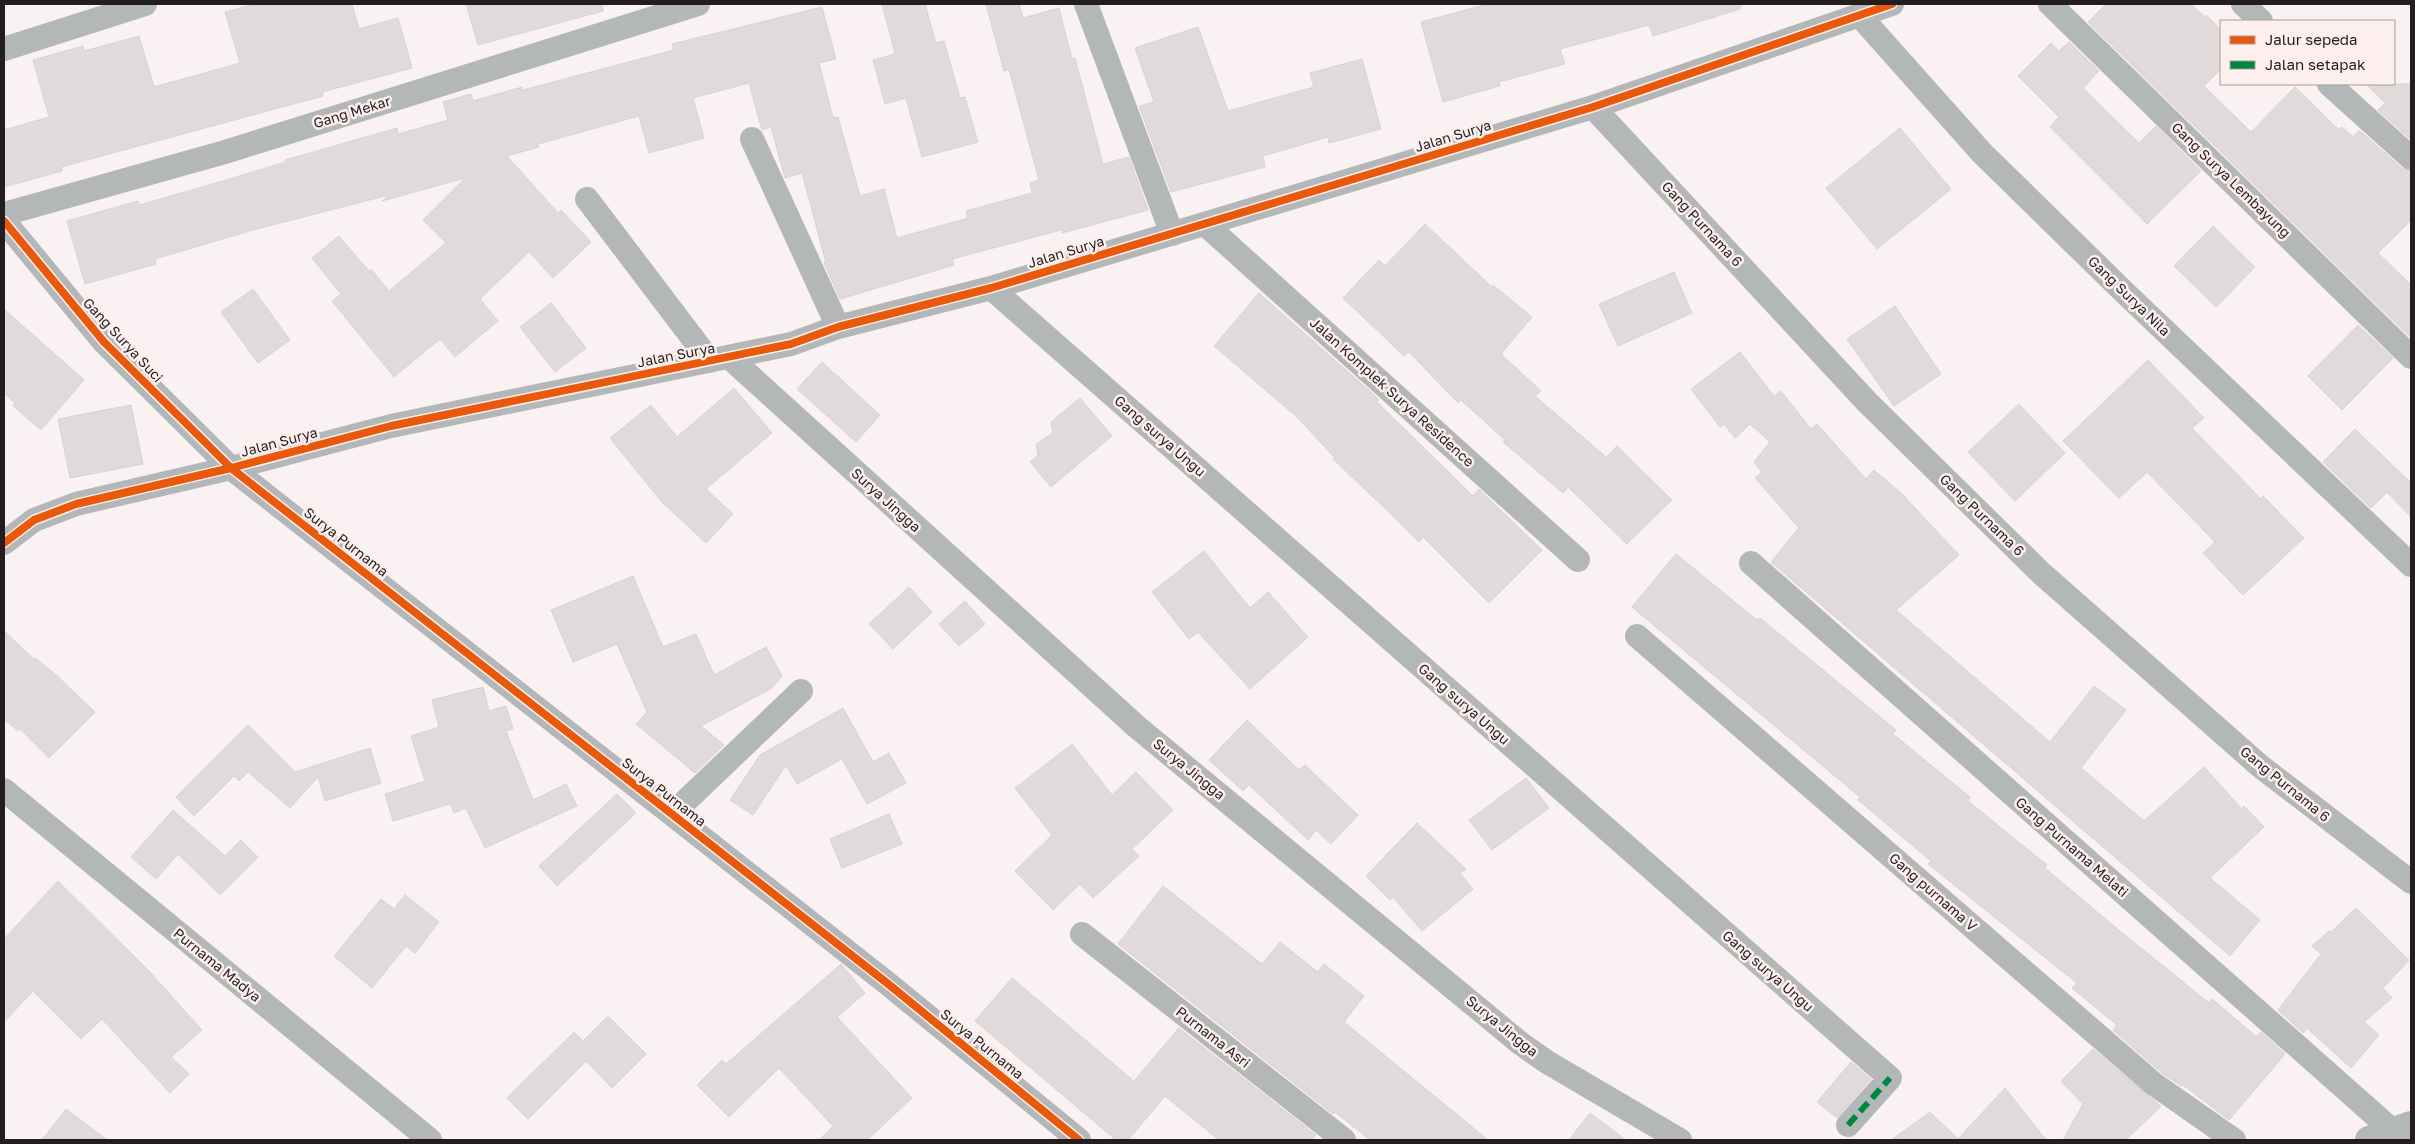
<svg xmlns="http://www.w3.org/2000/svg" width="2415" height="1144" font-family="'Golos Text',sans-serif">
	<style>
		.building { fill: #e0dada; stroke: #d8d2d2 }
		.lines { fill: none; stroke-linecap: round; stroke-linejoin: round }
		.minor { stroke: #b3b7b8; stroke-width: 24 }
		.tertiary { stroke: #b3b7b8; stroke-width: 28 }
		.quiet { stroke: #00873e; stroke-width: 6; stroke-dasharray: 12 6; stroke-linecap: butt }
		.cycleway-casing { stroke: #feefef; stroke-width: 11 }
		.cycleway { stroke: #e8590c; stroke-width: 8 }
		.labels { text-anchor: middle; stroke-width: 5; stroke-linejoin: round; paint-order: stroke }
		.street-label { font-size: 14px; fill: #231e1d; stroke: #feefef }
	</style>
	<rect width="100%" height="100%" fill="#faf2f2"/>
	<path class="building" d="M 255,4 L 352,4 L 359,29 L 398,18 L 412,68 L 322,92 L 323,96 L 61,167 L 62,171 L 4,187 L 4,130 L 49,117 L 33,60 L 83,46 L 84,51 L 139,36 L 154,87 L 240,63 L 225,12 Z
		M 466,4 L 602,4 L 603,11 L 478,45 Z
		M 882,4 L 925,4 L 936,43 L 944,41 L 960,98 L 965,97 L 978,142 L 922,157 L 906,98 L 885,104 L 873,60 L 895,54 Z
		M 986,4 L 1019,4 L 1023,18 L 1059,8 L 1072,59 L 1075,58 L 1103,164 L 1129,157 L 1148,210 L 1062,233 L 1061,230 L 952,259 L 954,265 L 840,299 L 824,263 L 826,263 L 802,173 L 785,178 L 771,127 L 762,130 L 749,83 L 693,98 L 704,138 L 649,153 L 639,116 L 538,144 L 539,147 L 507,156 L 558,213 L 561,210 L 591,242 L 553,278 L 529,252 L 480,299 L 498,321 L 455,357 L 440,339 L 394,377 L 332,301 L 341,294 L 312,258 L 339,236 L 369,271 L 371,269 L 389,291 L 446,243 L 423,220 L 465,178 L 382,201 L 389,195 L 253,230 L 155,259 L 156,264 L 85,284 L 67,221 L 138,201 L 139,205 L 192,190 L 286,162 L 285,160 L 310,153 L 397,128 L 398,134 L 448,120 L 443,102 L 471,94 L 473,101 L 522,87 L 523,90 L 674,50 L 672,44 L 822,7 L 836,59 L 819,63 L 833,118 L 838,117 L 860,196 L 884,189 L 897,238 L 968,218 L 966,211 L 1032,193 L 1030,183 L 1039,180 L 1009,69 L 1004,71 Z
		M 1488,4 L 1740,4 L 1740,9 L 1653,36 L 1649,25 L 1560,49 L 1565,64 L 1499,82 L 1500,86 L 1443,102 L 1421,22 Z
		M 2106,4 L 2191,4 L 2205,17 L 2206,15 L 2221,30 L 2221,69 L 2204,86 L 2251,132 L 2295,87 L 2339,130 L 2342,127 L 2353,137 L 2359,130 L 2402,168 L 2411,171 L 2411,220 L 2378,253 L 2411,285 L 2411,338 L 2088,22 Z
		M 1198,27 L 1228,111 L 1314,87 L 1310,73 L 1362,59 L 1381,129 L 1329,143 L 1328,137 L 1263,156 L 1265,167 L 1171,192 L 1139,106 L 1154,102 L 1135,48 Z
		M 2069,42 L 2099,71 L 2083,88 L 2139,143 L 2156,126 L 2201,171 L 2147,224 L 2050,127 L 2059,117 L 2018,76 L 2051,43 L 2059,51 Z
		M 2366,84 L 2411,84 L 2411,140 L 2378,110 L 2385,103 Z
		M 1900,128 L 1951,189 L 1877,249 L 1826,188 Z
		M 1425,224 L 1492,287 L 1493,285 L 1532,317 L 1501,354 L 1541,391 L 1535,396 L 1606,457 L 1617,446 L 1672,500 L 1627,544 L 1568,487 L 1563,493 L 1503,442 L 1505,440 L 1461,400 L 1458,403 L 1409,352 L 1404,356 L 1343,298 L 1379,260 L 1385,266 Z
		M 2213,226 L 2255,267 L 2216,307 L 2174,266 Z
		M 1674,272 L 1692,313 L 1618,346 L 1599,304 Z
		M 253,289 L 290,340 L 258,363 L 221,312 Z
		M 1259,293 L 1372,393 L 1379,400 L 1377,402 L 1473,496 L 1479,489 L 1542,550 L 1489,603 L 1423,537 L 1419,542 L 1393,516 L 1333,459 L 1335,458 L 1298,418 L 1214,346 Z
		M 551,303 L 586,348 L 555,372 L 520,327 Z
		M 1895,306 L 1941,374 L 1894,406 L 1847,339 Z
		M 4,309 L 84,380 L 41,430 L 13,406 L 15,403 L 4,393 Z
		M 2358,325 L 2393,358 L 2342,410 L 2308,376 Z
		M 1740,352 L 1774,396 L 1781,391 L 1811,429 L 1817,424 L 1866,479 L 1874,470 L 1901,493 L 1959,555 L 1896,610 L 2050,742 L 2094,686 L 2126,710 L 2081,768 L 2144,821 L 2204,767 L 2242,809 L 2244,806 L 2264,827 L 2210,878 L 2260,920 L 2230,956 L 1771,562 L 1799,528 L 1755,478 L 1762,472 L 1754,462 L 1770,442 L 1750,424 L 1735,438 L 1724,424 L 1720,427 L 1691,389 Z
		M 2148,360 L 2204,418 L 2192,428 L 2261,499 L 2263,496 L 2304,538 L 2243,595 L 2203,553 L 2215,542 L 2147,472 L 2119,498 L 2063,441 Z
		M 822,362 L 880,415 L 856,442 L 797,389 Z
		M 734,388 L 772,433 L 706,489 L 733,514 L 706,543 L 661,501 L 610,438 L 651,405 L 677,437 Z
		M 1080,398 L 1112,436 L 1051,487 L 1030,462 L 1038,455 L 1036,444 L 1053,433 L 1051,422 Z
		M 2019,404 L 2065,453 L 2015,501 L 1968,452 Z
		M 131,405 L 143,464 L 70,478 L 58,419 Z
		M 2355,429 L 2411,483 L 2411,517 L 2387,492 L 2371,508 L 2323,462 Z
		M 1204,551 L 1250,608 L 1268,592 L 1308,637 L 1250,689 L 1198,632 L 1189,639 L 1152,592 Z
		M 1676,554 L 1757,620 L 1760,618 L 1896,730 L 1893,734 L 1970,797 L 1968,801 L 2047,865 L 2045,868 L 2115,927 L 2209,1003 L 2212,999 L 2257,1037 L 2261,1032 L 2285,1054 L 2229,1120 L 2183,1085 L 2181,1086 L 2162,1073 L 2113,1030 L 2117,1025 L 2072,988 L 2077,983 L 1928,864 L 1931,861 L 1858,800 L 1860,797 L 1632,607 Z
		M 633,576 L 663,647 L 696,634 L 714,675 L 766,647 L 782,676 L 772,688 L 701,726 L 724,745 L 695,773 L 636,724 L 647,712 L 617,644 L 573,662 L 551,610 Z
		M 909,587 L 932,612 L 893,649 L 869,624 Z
		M 965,601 L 985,624 L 959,646 L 939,624 Z
		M 4,631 L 34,659 L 35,658 L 55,674 L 95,712 L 49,758 L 20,729 L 18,731 L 4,719 Z
		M 483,687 L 489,711 L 506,706 L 513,729 L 506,731 L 533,800 L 566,784 L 577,806 L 485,848 L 466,808 L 454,813 L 450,804 L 393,821 L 385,794 L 425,781 L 411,736 L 439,727 L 432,700 Z
		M 843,708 L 873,762 L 889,753 L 906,783 L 867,804 L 842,759 L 797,784 L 786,765 L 753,815 L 730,800 L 760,755 Z
		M 1247,720 L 1299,770 L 1305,765 L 1358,815 L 1331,844 L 1316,830 L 1308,840 L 1249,785 L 1243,791 L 1209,760 Z
		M 248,725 L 295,772 L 370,748 L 381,783 L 325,801 L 318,777 L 290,808 L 248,772 L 239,781 L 234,776 L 194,816 L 176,797 Z
		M 1072,744 L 1112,795 L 1136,772 L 1173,810 L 1132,849 L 1139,856 L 1093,898 L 1080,884 L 1053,910 L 1015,871 L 1052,835 L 1015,788 Z
		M 1526,778 L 1549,808 L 1492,850 L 1469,820 Z
		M 617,794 L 636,813 L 557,886 L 539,866 Z
		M 173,810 L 225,856 L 241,840 L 258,857 L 220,895 L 178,854 L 156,879 L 131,857 Z
		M 889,814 L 902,844 L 842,868 L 830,839 Z
		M 1417,823 L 1466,869 L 1460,873 L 1473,889 L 1422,931 L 1393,897 L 1390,900 L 1366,876 Z
		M 58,881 L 149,971 L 202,1030 L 171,1057 L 189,1074 L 170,1093 L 102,1019 L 81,1039 L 33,991 L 4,1022 L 4,939 Z
		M 1163,886 L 1262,964 L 1280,942 L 1318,972 L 1324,964 L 1364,996 L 1344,1022 L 1488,1140 L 1370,1140 L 1335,1112 L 1333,1114 L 1118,944 Z
		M 405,895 L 439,922 L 415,953 L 406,946 L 372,988 L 334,956 L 381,899 L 394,909 Z
		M 2356,908 L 2409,960 L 2383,988 L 2392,998 L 2364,1022 L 2379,1035 L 2351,1068 L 2307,1028 L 2303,1033 L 2278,1010 L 2321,954 L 2312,946 L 2329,931 L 2330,933 Z
		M 841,964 L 865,993 L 837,1017 L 912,1098 L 867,1140 L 819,1140 L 833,1126 L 779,1068 L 729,1117 L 697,1085 L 722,1060 L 726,1064 Z
		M 1012,978 L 1134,1081 L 1179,1028 L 1316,1135 L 1311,1140 L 1219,1140 L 1165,1096 L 1128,1140 L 1116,1140 L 975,1021 Z
		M 608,1016 L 646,1054 L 612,1088 L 586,1061 L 528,1119 L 507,1098 L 574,1032 L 583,1041 Z
		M 2093,1049 L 2161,1106 L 2126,1140 L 2063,1140 L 2083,1104 L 2061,1081 Z
		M 1851,1062 L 1871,1079 L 1837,1118 L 1817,1102 Z
		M 2005,1088 L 2046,1140 L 1891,1140 L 1930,1112 L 1958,1139 Z
		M 66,1109 L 107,1140 L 42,1140 Z
		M 1590,1113 L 1626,1140 L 1569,1140 Z"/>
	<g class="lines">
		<path class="minor" d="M 1086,4 L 1172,234
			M 2050,4 L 2411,357
			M 2243,4 L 2261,21
			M 1859,15 L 1982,153 L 2124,292 L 2411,565
			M 4,49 L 145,4
			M 2329,84 L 2411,158
			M 1593,107 L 1867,402 L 2041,573 L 2260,766 L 2411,882
			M 752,139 L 838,327
			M 587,199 L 710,361
			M 4,214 L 225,152 L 698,4
			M 4,221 L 104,342 L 231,468 L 887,983 L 1079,1140
			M 1206,225 L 1578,560
			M 991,288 L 1890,1078 L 1848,1125
			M 729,357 L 1137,727 L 1520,1043 L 1547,1062 L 1680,1140
			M 4,543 L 34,520 L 76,504 L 231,468 L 391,426 L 791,344 L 838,327 L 991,288 L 1593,107 L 1892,4
			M 1751,563 L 2393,1131 L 2399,1140
			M 1637,636 L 2154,1084 L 2234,1140
			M 4,790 L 430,1140
			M 672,814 L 801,691
			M 1082,934 L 1344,1140"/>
		<path class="tertiary" d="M 2369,1140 L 2411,1125"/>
		<path class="quiet" d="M 1848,1125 L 1890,1078"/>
		<defs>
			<path id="cycleway" d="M 4,221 L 104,342 L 231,468 L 887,983 L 1079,1140
				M 4,543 L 34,520 L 76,504 L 231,468 L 391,426 L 791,344 L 838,327 L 991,288 L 1593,107 L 1892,4"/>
		</defs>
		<use href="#cycleway" class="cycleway-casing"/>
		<use href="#cycleway" class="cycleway"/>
	</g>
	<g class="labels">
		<g class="street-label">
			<text transform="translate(352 112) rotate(-17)" y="5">Gang Mekar</text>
			<text transform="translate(1453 136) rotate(-17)" y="5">Jalan Surya</text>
			<text transform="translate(2231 180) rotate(44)" y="5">Gang Surya Lembayung</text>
			<text transform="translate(1702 224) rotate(47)" y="5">Gang Purnama 6</text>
			<text transform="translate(1066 252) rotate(-17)" y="5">Jalan Surya</text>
			<text transform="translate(2129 296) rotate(44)" y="5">Gang Surya Nila</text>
			<text transform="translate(123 340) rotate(47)" y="5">Gang Surya Suci</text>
			<text transform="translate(676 355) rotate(-11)" y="5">Jalan Surya</text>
			<text transform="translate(1392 392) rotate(42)" y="5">Jalan Komplek Surya Residence</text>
			<text transform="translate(1160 436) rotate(41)" y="5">Gang surya Ungu</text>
			<text transform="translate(279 442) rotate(-15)" y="5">Jalan Surya</text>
			<text transform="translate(886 500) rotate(42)" y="5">Surya Jingga</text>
			<text transform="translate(1982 515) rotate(44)" y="5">Gang Purnama 6</text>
			<text transform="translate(346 542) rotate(38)" y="5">Surya Purnama</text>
			<text transform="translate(1464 704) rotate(41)" y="5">Gang surya Ungu</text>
			<text transform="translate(1189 769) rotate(39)" y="5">Surya Jingga</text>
			<text transform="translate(2285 784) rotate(39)" y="5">Gang Purnama 6</text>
			<text transform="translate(664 792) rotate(38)" y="5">Surya Purnama</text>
			<text transform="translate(2072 847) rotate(41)" y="5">Gang Purnama Melati</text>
			<text transform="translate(1933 892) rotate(41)" y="5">Gang purnama V</text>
			<text transform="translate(217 965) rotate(39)" y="5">Purnama Madya</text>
			<text transform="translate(1768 971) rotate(41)" y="5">Gang surya Ungu</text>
			<text transform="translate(1502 1026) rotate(39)" y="5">Surya Jingga</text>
			<text transform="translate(1213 1037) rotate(38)" y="5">Purnama Asri</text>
			<text transform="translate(982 1044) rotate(39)" y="5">Surya Purnama</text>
		</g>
	</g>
	<rect width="2415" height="1144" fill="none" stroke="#231e1d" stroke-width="10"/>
	<rect x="2220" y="20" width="175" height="65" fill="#feefef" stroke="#a69b9b"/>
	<rect x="2230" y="36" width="25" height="8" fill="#e8590c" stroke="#a69b9b"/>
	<text x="2265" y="45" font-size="15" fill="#231e1d">Jalur sepeda</text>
	<rect x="2230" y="61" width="25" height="8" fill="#00873e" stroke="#a69b9b"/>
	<text x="2265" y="70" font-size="15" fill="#231e1d">Jalan setapak</text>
</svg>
